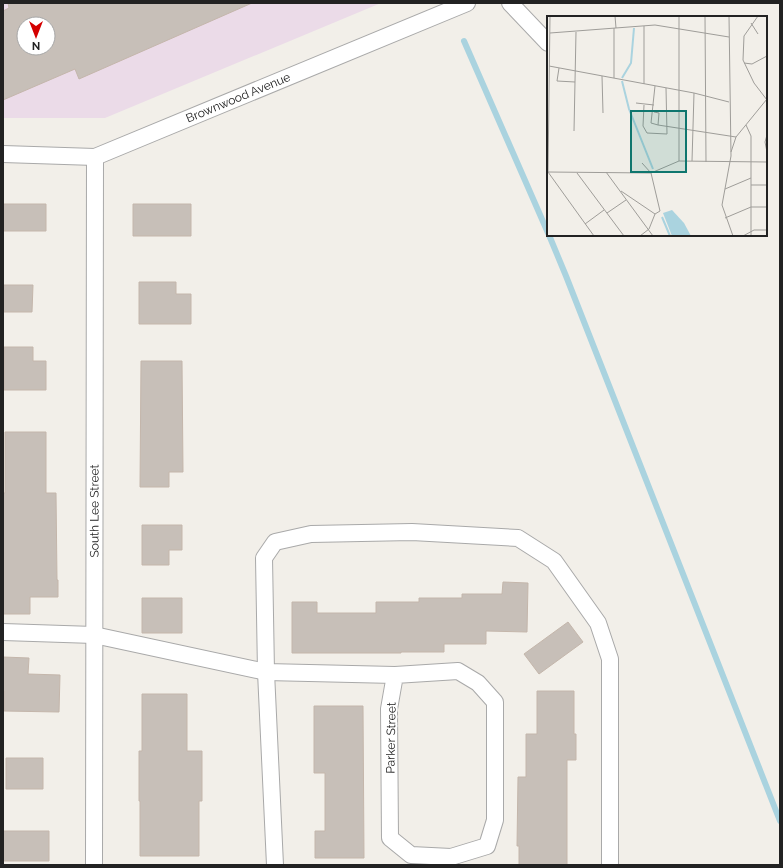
<svg xmlns="http://www.w3.org/2000/svg" width="783" height="868" font-family="Raleway,sans-serif">
	<style>
		.industrial { fill: #ebdbe8; fill-rule: evenodd }
		.lines { fill: none; stroke-linecap: round; stroke-linejoin: round }
		.stream { stroke: #aad3df; stroke-width: 6 }
		.building { fill: #c7bfb8; stroke: #c4b6ab; fill-rule: evenodd }
		.minor-casing { stroke: #a9a9a9; stroke-width: 18 }
		.minor { stroke: #fff; stroke-width: 16 }
		.labels { text-anchor: middle; stroke-width: 4; stroke-linejoin: round; paint-order: stroke }
		.street-label { font-size: 12px; fill: #222; stroke: #fff }
		.inset-river { fill: none; stroke: #aad3df; stroke-width: 2 }
		.inset-road { fill: none; stroke: #9f9d99; stroke-width: 1 }
		.view { fill: #0f766e; fill-opacity: 0.15; stroke: #0f766e; stroke-width: 2 }
		.inset-edge { fill: none; stroke: #222; stroke-width: 2 }
	</style>
	<rect width="100%" height="100%" fill="#f2efe9"/>
	<path class="industrial" d="M 3,3 L 381,3 L 105,118 L 3,118 ZM 24,24 L 48,24 L 48,48 L 24,48 Z"/>
	<g class="lines">
		<path class="stream" d="M 464,41 L 548,233
			M 549,235 L 566,276 L 780,821"/>
	</g>
	<path class="building" d="M 8,3 L 252,3 L 79,79 L 75,69 L 3,100 L 3,11 L 9,8 ZM 24,24 L 48,24 L 48,48 L 24,48 Z
		M 3,204 L 46,204 L 46,231 L 3,231 Z
		M 133,204 L 191,204 L 191,236 L 133,236 Z
		M 139,282 L 176,282 L 176,294 L 191,294 L 191,324 L 139,324 Z
		M 3,285 L 33,285 L 32,312 L 3,312 Z
		M 4,347 L 33,347 L 33,361 L 46,361 L 46,390 L 4,390 Z
		M 141,361 L 182,361 L 183,472 L 169,472 L 169,487 L 140,487 Z
		M 5,432 L 46,432 L 46,493 L 56,493 L 57,580 L 58,580 L 58,597 L 30,597 L 30,614 L 3,614 L 3,493 L 5,493 Z
		M 142,525 L 182,525 L 182,550 L 169,550 L 169,565 L 142,565 Z
		M 503,582 L 528,583 L 527,632 L 486,631 L 486,644 L 444,644 L 444,652 L 401,652 L 401,653 L 292,653 L 292,602 L 317,602 L 317,613 L 376,613 L 376,602 L 419,602 L 419,598 L 462,598 L 462,594 L 502,594 Z
		M 142,598 L 182,598 L 182,633 L 142,633 Z
		M 568,622 L 583,642 L 539,674 L 524,654 Z
		M 3,657 L 29,658 L 28,674 L 60,675 L 59,712 L 4,711 L 4,691 L 3,691 Z
		M 537,691 L 574,691 L 574,734 L 576,734 L 576,760 L 567,760 L 567,865 L 519,865 L 519,846 L 517,846 L 518,777 L 526,777 L 526,734 L 537,734 Z
		M 142,694 L 187,694 L 187,751 L 202,751 L 202,801 L 199,801 L 199,856 L 140,856 L 140,801 L 139,801 L 139,751 L 142,751 Z
		M 314,706 L 363,706 L 364,858 L 315,858 L 315,831 L 325,831 L 325,773 L 314,773 Z
		M 6,758 L 43,758 L 43,789 L 6,789 Z
		M 3,831 L 49,831 L 49,861 L 3,861 Z"/>
	<g class="lines">
		<defs>
			<g id="minor">
				<path d="M 510,3 L 548,43"/>
				<path id="s1" d="M 3,154 L 95,157 L 467,3"/>
				<path d="M 3,632 L 94,635 L 266,672 L 395,675"/>
				<path d="M 458,671 L 478,683 L 495,702 L 495,820 L 487,846 L 451,857 L 411,855 L 390,838 L 389,709 L 395,675 Z"/>
				<path id="s2" d="M 94,865 L 95,157"/>
				<path d="M 275,865 L 266,672 L 264,558 L 275,542 L 311,534 L 412,532 L 518,538 L 554,561 L 598,623 L 610,659 L 610,865"/>
			</g>
		</defs>
		<use href="#minor" class="minor-casing"/>
		<use href="#minor" class="minor"/>
	</g>
	<g class="labels">
		<g class="street-label">
			<text dy="4" stroke="none"><textPath href="#s1" startOffset="247">Brownwood Avenue</textPath></text>
			<text dy="4" stroke="none"><textPath href="#s2" startOffset="354">South Lee Street</textPath></text>
			<text transform="translate(391 738) rotate(-89)" y="4">Parker Street</text>
		</g>
	</g>
	<g transform="translate(547 16)">
		<rect width="220" height="220" fill="#f2efe9"/>
		<path d="M 125,194 L 137,207 L 144,220 L 125,220 L 116,197 Z" fill="#aad3df"/>
		<path class="inset-river" d="M 75,62 L 84,47 L 87,12M 75,65 L 82,93 L 106,153M 115,201 L 123,220"/>
		<path class="inset-road" d="M 3,0 L 1,156 L 47,220M 68,0 L 69,12M 158,0 L 159,146M 182,0 L 184,140 L 175,189 L 186,220M 211,0 L 197,20 L 196,44 L 207,67 L 220,84M 204,7 L 211,18M 3,17 L 108,9 L 182,21M 197,47 L 205,48 L 220,40M 2,50 L 147,77 L 182,86M 12,52 L 10,65 L 28,66M 55,60 L 56,97M 67,62 L 67,12M 97,68 L 97,10M 89,87 L 107,89M 97,89 L 96,110 L 100,117 L 120,118 L 119,72M 107,96 L 112,97 L 111,109 L 104,107 L 108,70M 111,109 L 189,121M 199,109 L 204,120 L 204,220M 27,115 L 29,16M 220,119 L 218,126 L 220,136M 184,136 L 189,121 L 220,83M 132,145 L 132,0M 145,145 L 147,77M 1,156 L 104,157 L 132,145 L 220,146M 59,156 L 106,220M 30,157 L 77,220M 204,169 L 220,169M 178,173 L 204,162M 74,175 L 108,198M 60,197 L 79,184M 178,202 L 204,191 L 220,191M 38,208 L 57,194M 93,220 L 102,213 L 108,198 L 113,195 L 104,157 L 95,147M 196,220 L 207,214 L 220,214"/>
		<path class="view" d="M 84,95 L 139,95 L 139,156 L 84,156 Z"/>
		<rect width="220" height="220" class="inset-edge"/>
	</g>
	<rect width="783" height="868" fill="none" stroke="#222222" stroke-width="8"/>
	<g transform="translate(36 36) rotate(180)"><circle r="19" fill="#ffffff" stroke="#a7a7a7"/>
	<path d="M0-3L7 15L0 10L-7 15Z" fill="#d40000"/>
	<text y="-6" font-size="11" font-weight="bold" text-anchor="middle" fill="#222222">N</text>
	</g>
</svg>
